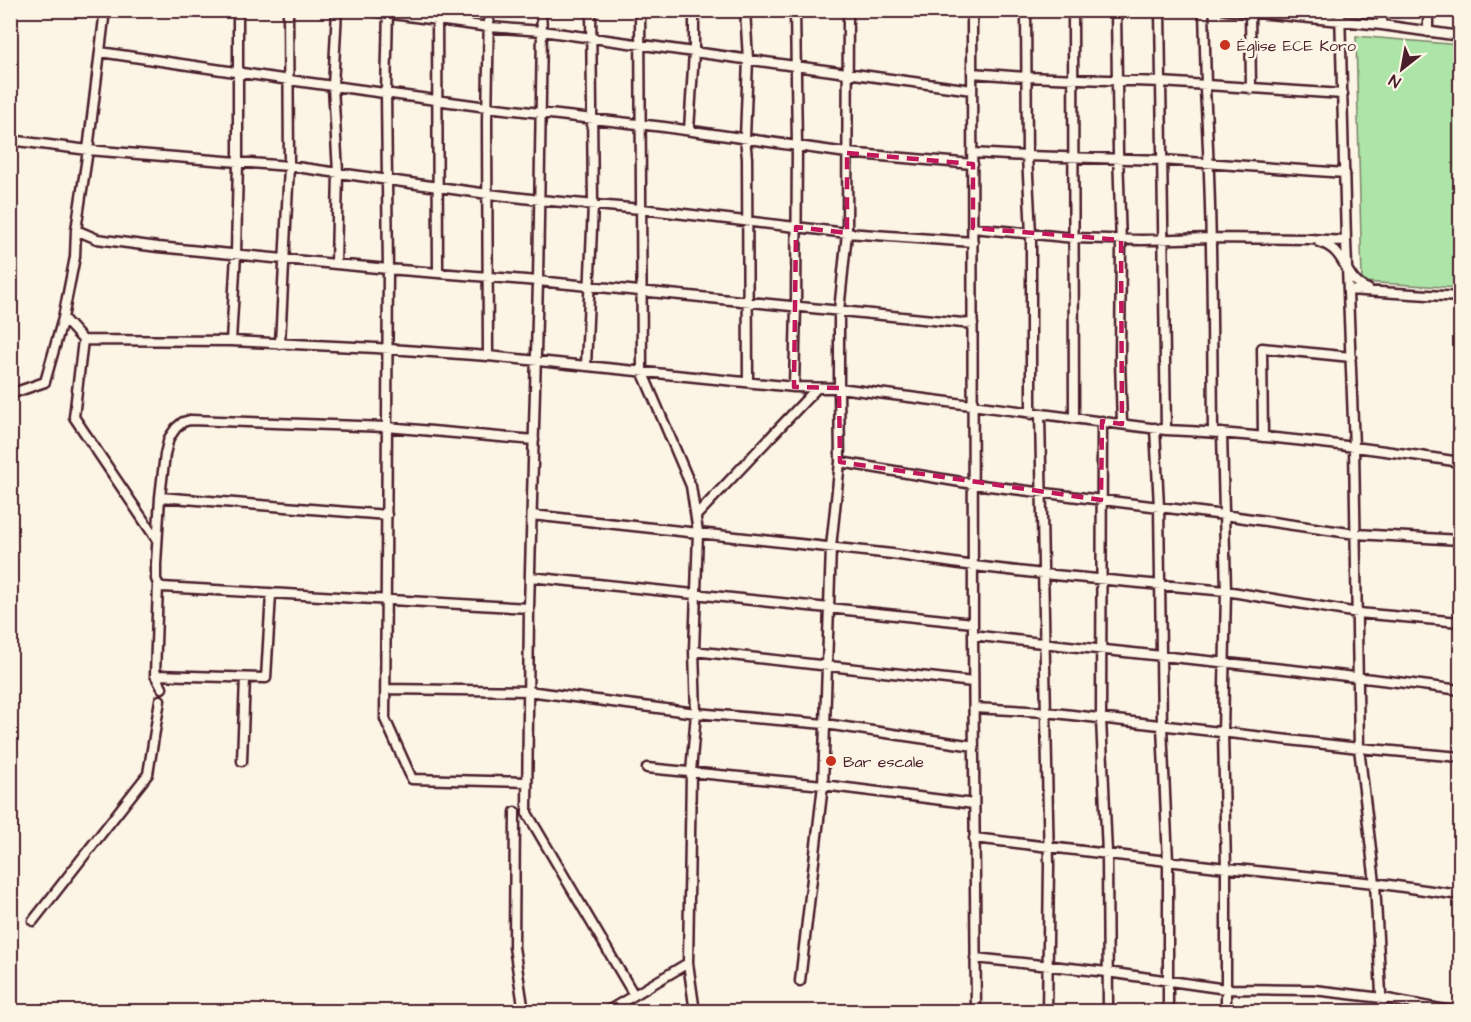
<svg xmlns="http://www.w3.org/2000/svg" width="1471" height="1022" font-family="'Architects Daughter',sans-serif">
	<style>
		.green { fill: #ade4a7; stroke: #7c8269; stroke-width: 1.5 }
		.lines { fill: none; stroke-linecap: round; stroke-linejoin: round }
		.minor-casing { stroke: #4a1f2b; stroke-width: 13 }
		.minor { stroke: #fcf5e5; stroke-width: 8 }
		.marked { fill: none; stroke: #c2185b; stroke-width: 4.5; stroke-dasharray: 12 8; stroke-linejoin: round }
		.poi-dot { fill: #c8321e; stroke: #fcf5e5; stroke-width: 2 }
		.labels { text-anchor: middle; stroke-width: 5; stroke-linejoin: round; paint-order: stroke }
		.poi-label { font-size: 16px; fill: #4a1f2b; stroke: #fcf5e5; text-anchor: start }
	</style>
	<rect width="100%" height="100%" fill="#fcf5e5"/>
	<filter id="ink" filterUnits="userSpaceOnUse"><feTurbulence type="fractalNoise" baseFrequency=".0167" numOctaves="2"/><feDisplacementMap in="SourceGraphic" scale="12" xChannelSelector="R" yChannelSelector="G"/><feConvolveMatrix kernelMatrix="1 2 1 2 8 2 1 2 1" color-interpolation-filters="sRGB"/></filter>
	<g filter="url(#ink)">
		<path class="green" d="M 1356,36 L 1460,45 L 1460,288 L 1362,282 Z"/>
		<g class="lines">
			<defs>
				<path id="minor" d="M 105,10 L 88,150 L 76,230 L 75,257 L 63,318 L 83,340 L 74,417 L 157,540
					M 363,10 L 489,27 L 542,31 L 795,66 L 972,90
					M 388,10 L 386,93 L 388,269 L 385,719 L 412,779 L 527,782
					M 437,10 L 438,272
					M 541,10 L 542,31 L 538,281 L 529,608 L 527,813 L 634,995
					M 640,10 L 642,371 L 691,486 L 698,532 L 694,651 L 696,713 L 691,772 L 688,963 L 695,1012
					M 745,10 L 748,59 L 745,138 L 747,158 L 748,382
					M 972,10 L 973,635 L 976,1012
					M 1026,10 L 1027,156 L 1031,234 L 1031,414
					M 1073,10 L 1074,417
					M 1116,10 L 1118,153 L 1121,244 L 1120,360 L 1122,424
					M 1160,10 L 1166,430
					M 1204,10 L 1206,85 L 1205,90 C 1212,204 1212,318 1213,432
					M 1226,10 L 1382,25 L 1460,36
					M 1250,10 L 1251,89
					M 1340,10 L 1346,241 L 1354,447 L 1359,748 L 1375,883 L 1382,1012
					M 1382,10 L 1382,25
					M 1428,10 L 1428,32
					M 100,52 L 289,80 L 487,107 L 664,127 L 847,153 L 973,164
					M 972,73 L 1026,77 L 1161,82 L 1343,94
					M 689,130 L 694,52 L 694,10
					M 10,140 L 88,150 L 289,166 L 488,194 L 540,200 L 641,209 L 847,233 L 973,242
					M 972,153 L 1027,156 L 1162,160 L 1345,173
					M 973,228 L 1074,238 L 1142,240 L 1211,238 L 1309,239 L 1346,241
					M 76,230 L 97,239 L 158,247 L 388,269 L 538,281 L 973,324
					M 1319,242 C 1349,251 1342,280 1368,289
					M 336,264 L 338,172 L 333,87 L 337,10
					M 1348,290 L 1460,297
					M 83,340 L 231,341 L 376,348 L 488,356 L 487,122 L 489,10
					M 231,341 L 236,254 L 238,162 L 238,10
					M 280,344 L 289,166 L 288,10
					M 488,356 L 794,387 L 839,388 L 1166,430 C 1265,434 1363,447 1460,462
					M 586,366 L 593,205 L 591,10
					M 794,387 L 796,307 L 797,145 L 795,10
					M 10,394 L 45,382 L 63,318
					M 1040,415 L 1049,866 L 1047,1012
					M 1102,421 L 1101,719 L 1107,853 L 1108,1012
					M 1155,428 L 1159,507 L 1162,726 L 1168,861 L 1168,1012
					M 1222,433 L 1226,591 L 1223,733 L 1226,868 L 1226,1012
					M 1263,437 L 1262,348 L 1351,357
					M 840,462 L 973,484 L 1224,515 L 1356,534 L 1460,540
					M 160,497 L 387,515
					M 532,515 L 892,554 L 974,566 L 1043,574 L 1226,591 L 1358,613 L 1460,622
					M 696,516 L 817,388
					M 530,577 L 973,623
					M 158,584 L 155,675 L 162,688
					M 529,608 L 162,587 L 158,584 L 156,579 L 156,564 L 160,497 L 165,454 L 169,438 L 176,428 L 183,422 L 190,420 L 387,427 L 534,440
					M 973,635 C 1135,655 1298,668 1460,690
					M 694,651 L 973,682
					M 155,675 L 266,678 L 271,594
					M 385,689 L 528,691 L 696,713 L 825,724 L 974,746
					M 974,708 L 1046,712 L 1359,748 L 1460,757
					M 242,761 L 245,678
					M 647,768 L 823,785 L 974,804
					M 515,812 L 514,947 L 524,1012
					M 974,838 L 1226,868 L 1375,883 L 1460,895
					M 33,921 L 148,774 L 160,700
					M 975,958 L 1107,972 L 1226,989 L 1314,990 L 1382,998 L 1456,1012
					M 800,981 L 823,785 L 831,547 L 840,462 L 839,388 L 839,311 L 847,233 L 848,10
					M 606,1012 L 688,963"/>
			</defs>
			<use href="#minor" class="minor-casing"/>
			<use href="#minor" class="minor"/>
		</g>
	</g>
	<path class="marked" d="M 847,153 L 973,164 L 973,228 L 1121,240 L 1122,424 L 1102,421 L 1101,500 L 840,462 L 839,388 L 794,387 L 796,227 L 847,233 Z"/>
	<g class="poi-dot">
		<circle cx="1225" cy="45" r="6"/>
		<circle cx="831" cy="761" r="6"/>
	</g>
	<g class="labels">
		<g class="poi-label">
			<text x="1237" y="51">Église ECE Koro</text>
			<text x="843" y="767">Bar escale</text>
		</g>
	</g>
	<rect width="1471" height="1022" fill="none" stroke="#fcf5e5" stroke-width="36"/>
	<rect x="18" y="18" width="1435" height="986" fill="none" stroke="#4a1f2b" stroke-width="2" filter="url(#ink)"/>
	<g transform="translate(1402 69) rotate(211)" stroke="#fcf5e5" stroke-width="4.5" paint-order="stroke">
	<path d="M0-4.5L10 22L0 15L-10 22Z" fill="#4a1f2b"/>
	<text y="-9" font-size="16" font-weight="bold" text-anchor="middle" fill="#4a1f2b">N</text>
	</g>
</svg>
